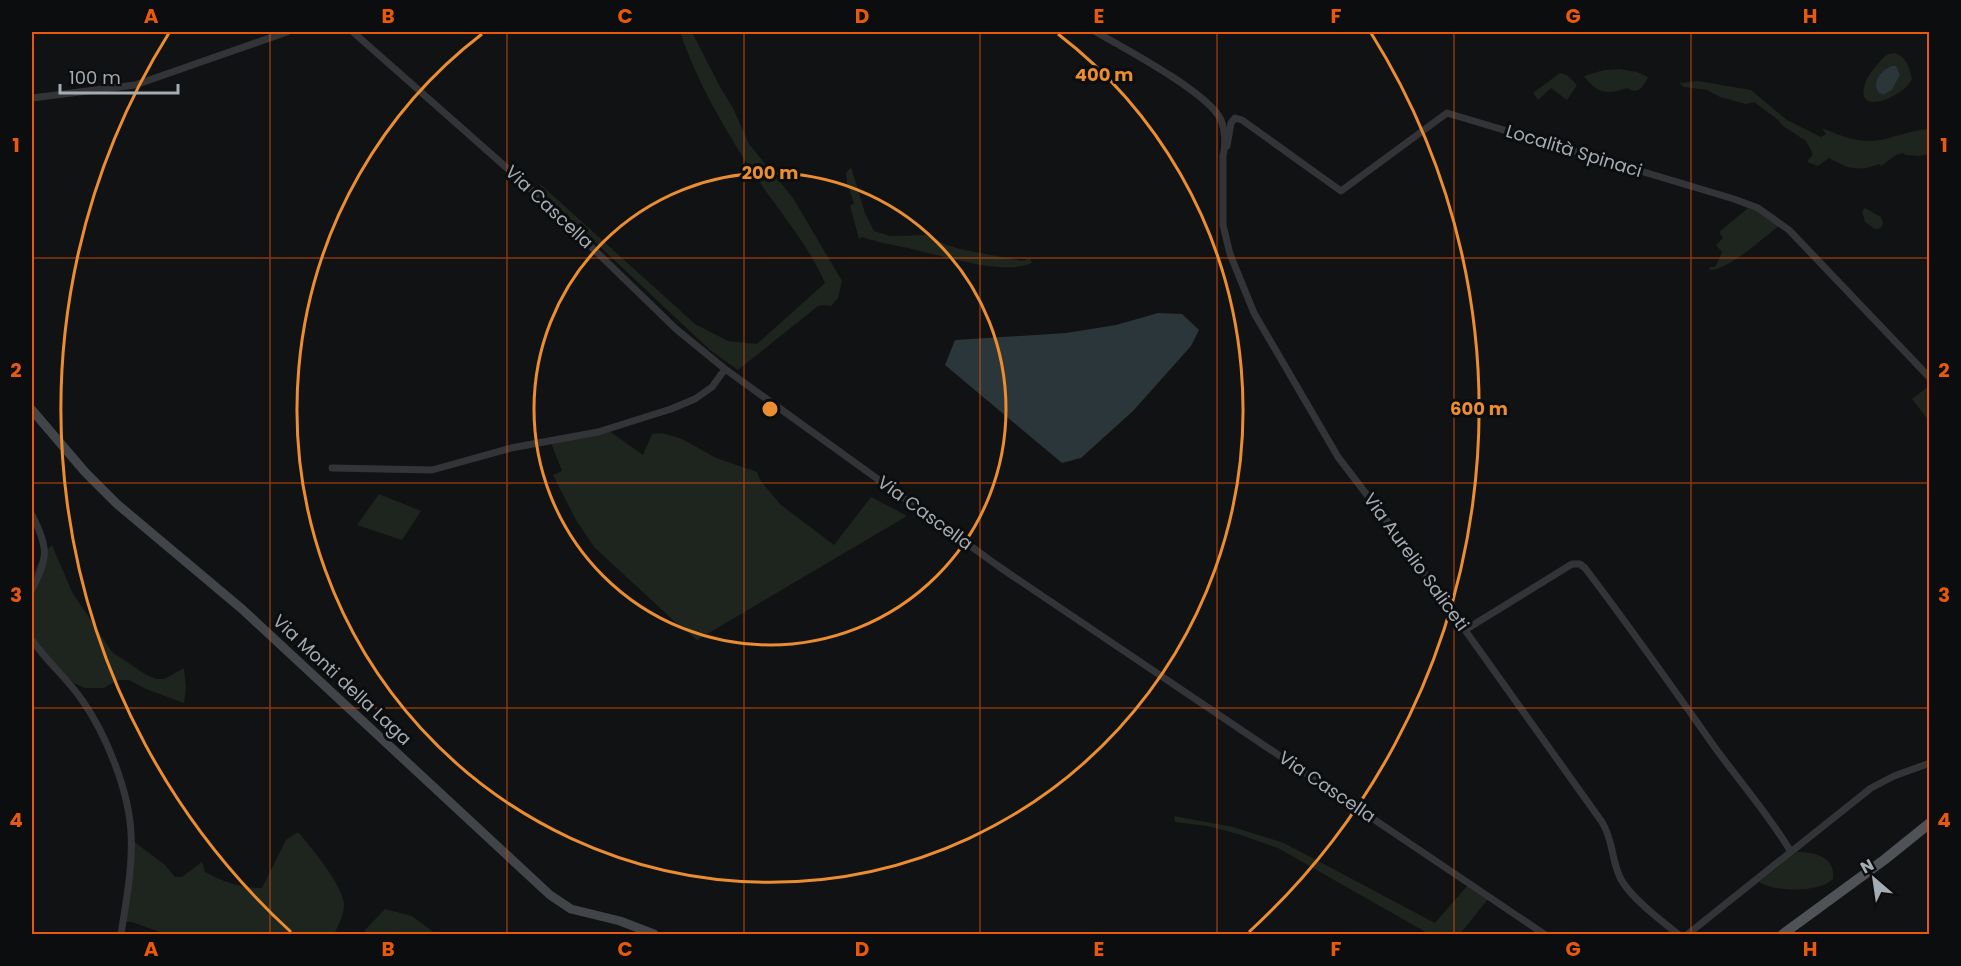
<svg xmlns="http://www.w3.org/2000/svg" width="1961" height="966" font-family="Poppins,sans-serif">
	<style>
		.green { fill: #1e251e; fill-rule: evenodd }
		.water { fill: #2b363b }
		.lines { fill: none; stroke-linecap: round; stroke-linejoin: round }
		.street { stroke: #333438; stroke-width: 7 }
		.secondary { stroke: #414448; stroke-width: 9 }
		.primary { stroke: #4f5257; stroke-width: 10 }
		.grid { fill: none; stroke: #e8590c; stroke-width: 1.5; stroke-opacity: 0.55 }
		.ring { fill: none; stroke: #eb8d31; stroke-width: 3 }
		.labels { text-anchor: middle; stroke-width: 6; stroke-linejoin: round; paint-order: stroke }
		.street-label { font-size: 18px; fill: #a3abb3; stroke: #0c0d0e }
		.centre { fill: #eb8d31; stroke: #0c0d0e; stroke-width: 3 }
		.ring-label { font-size: 18px; text-anchor: middle; font-weight: bold; fill: #eb8d31; stroke: #0c0d0e; stroke-width: 6; stroke-linejoin: round; paint-order: stroke }
		.neatline { fill: none; stroke: #e8590c; stroke-width: 2 }
		.grid-label { font-size: 20px; text-anchor: middle; font-weight: bold; fill: #e8590c }
	</style>
	<rect width="100%" height="100%" fill="#111213"/>
	<path class="green" d="M 680,32 L 692,32 L 720,87 L 733,108 L 749,144 L 793,198 L 842,281 L 838,298 L 831,306 L 825,305 L 818,306 L 738,370 L 710,350 L 546,196 L 539,183 L 695,324 L 728,341 L 757,344 L 825,283 C 807,242 777,209 752,171 C 723,127 697,81 680,32 Z
		M 1895,53 C 1907,57 1909,67 1912,79 C 1903,98 1854,117 1865,84 C 1868,74 1878,64 1884,57 L 1888,54 ZM 1888,67 L 1900,75 L 1892,90 L 1880,75 Z
		M 1620,69 L 1637,72 L 1648,77 C 1643,88 1638,95 1627,88 C 1607,95 1597,94 1584,76 L 1604,70 Z
		M 1560,73 L 1567,75 L 1577,85 L 1567,100 L 1551,88 L 1538,100 L 1533,93 Z
		M 1698,81 L 1751,90 L 1787,120 L 1821,137 L 1826,134 L 1822,128 C 1839,135 1855,142 1873,141 C 1892,139 1910,130 1929,129 L 1929,154 L 1919,156 L 1906,155 L 1903,153 L 1896,155 L 1881,166 L 1879,164 C 1856,172 1849,169 1829,158 L 1818,166 L 1807,162 L 1813,154 L 1806,141 L 1783,126 L 1777,119 L 1754,102 L 1746,104 L 1720,97 L 1707,90 L 1684,87 L 1679,83 Z
		M 851,167 L 865,213 L 874,231 L 890,236 L 928,235 L 944,244 L 960,249 L 1022,261 L 1030,258 L 1032,263 C 1002,276 944,256 912,249 C 895,245 878,243 862,237 L 859,239 L 850,206 L 854,203 L 847,183 L 846,173 Z
		M 1748,208 L 1761,212 L 1779,226 C 1763,238 1726,272 1709,270 L 1710,267 L 1715,267 L 1722,252 L 1716,245 L 1723,238 L 1719,232 Z
		M 1865,208 L 1881,217 L 1883,223 L 1881,228 L 1875,229 L 1865,222 L 1862,211 Z
		M 1929,386 L 1930,387 L 1929,421 L 1912,399 Z
		M 608,430 L 643,455 L 652,434 L 662,433 L 682,439 L 716,458 L 757,472 L 760,480 L 781,505 L 834,545 L 871,497 L 907,516 L 697,640 L 673,620 L 594,547 L 576,520 L 553,475 L 562,471 L 551,443 Z
		M 379,494 L 421,511 L 402,540 L 357,525 Z
		M 52,545 L 72,592 L 112,652 L 145,674 L 156,679 L 164,679 L 184,668 L 186,687 L 184,703 L 146,689 L 129,680 L 118,680 L 104,688 L 85,688 L 74,683 L 50,664 L 32,637 L 32,576 L 42,556 Z
		M 1174,816 L 1233,827 L 1284,843 L 1435,923 L 1467,886 L 1488,899 L 1460,934 L 1429,934 L 1278,848 L 1238,834 L 1207,826 L 1175,822 Z
		M 298,832 C 312,849 340,881 344,903 C 345,912 338,927 334,934 L 166,934 L 132,922 L 124,922 L 132,840 L 165,865 L 175,877 L 182,877 L 202,862 L 205,872 C 224,882 240,888 262,888 L 286,840 Z
		M 1797,852 C 1815,852 1836,857 1833,879 C 1820,893 1774,892 1759,882 Z
		M 385,909 L 412,916 L 436,934 L 366,934 L 365,930 Z"/>
	<path class="water" d="M 1892,66 L 1896,66 L 1900,75 L 1892,90 L 1884,94 L 1879,93 C 1871,83 1881,70 1892,66 Z
		M 1158,313 L 1182,314 L 1199,330 L 1191,346 L 1133,411 L 1081,458 L 1062,463 L 945,365 L 955,340 L 1066,333 L 1116,325 Z"/>
	<g class="lines">
		<path class="street" d="M 353,32 L 542,199 L 676,329 L 725,369 L 1001,568 L 1544,934
			M 1096,32 C 1124,48 1209,93 1221,120 C 1225,130 1226,146 1223,156 L 1223,225 L 1230,254 L 1254,313 L 1338,457 L 1390,525 L 1602,822 C 1613,840 1611,856 1619,875 C 1626,894 1661,921 1678,934
			M 32,98 L 135,85 L 287,32
			M 1227,146 L 1231,123 L 1235,118 L 1242,120 L 1341,191 L 1447,113 L 1734,199 L 1758,208 L 1789,230 L 1930,378
			M 332,468 L 432,470 L 511,448 L 598,432 L 671,409 L 695,399 L 712,387 L 725,369
			M 32,515 C 48,546 49,558 32,589
			M 1465,630 L 1572,564 L 1580,564 L 1585,568 C 1630,627 1673,688 1716,749 C 1741,783 1769,815 1791,852
			M 32,640 C 47,662 67,678 82,700 C 106,734 129,791 131,833 C 133,867 126,902 121,934
			M 1688,934 L 1871,788 L 1894,776 L 1930,763"/>
		<path class="secondary" d="M 32,410 L 85,472 L 117,504 L 242,609 L 550,895 L 571,909 L 620,921 L 654,934"/>
		<path class="primary" d="M 1783,934 L 1884,860 L 1930,823"/>
	</g>
	<path class="grid" d="M 270,32 L 270,934M 507,32 L 507,934M 744,32 L 744,934M 980,32 L 980,934M 1217,32 L 1217,934M 1454,32 L 1454,934M 1691,32 L 1691,934M 32,258 L 1930,258M 32,483 L 1930,483M 32,708 L 1930,708"/>
	<g class="ring">
		<circle cx="770" cy="409" r="236"/>
		<path d="M1058 34A473 473 0 1 1 482 34"/>
		<path d="M291 932A709 709 0 0 1 169 33M1371 33A709 709 0 0 1 1249 932"/>
	</g>
	<g class="labels">
		<g class="street-label">
			<text transform="translate(1574 151) rotate(17)" y="6">Località Spinaci</text>
			<text transform="translate(549 207) rotate(43)" y="6">Via Cascella</text>
			<text transform="translate(925 513) rotate(36)" y="6">Via Cascella</text>
			<text transform="translate(1416 562) rotate(54)" y="6">Via Aurelio Saliceti</text>
			<text transform="translate(342 680) rotate(43)" y="6">Via Monti della Laga</text>
			<text transform="translate(1327 787) rotate(34)" y="6">Via Cascella</text>
		</g>
	</g>
	<circle cx="770" cy="409" r="9" class="centre"/>
	<g class="ring-label">
		<text x="1104" y="81">400 m</text>
		<text x="770" y="179">200 m</text>
		<text x="1479" y="415">600 m</text>
	</g>
	<rect width="1961" height="966" fill="none" stroke="#0c0d0e" stroke-width="66"/>
	<g transform="translate(1874 879) rotate(331)" stroke="#0c0d0e" stroke-width="4.5" paint-order="stroke">
	<path d="M0-4.5L10 22L0 15L-10 22Z" fill="#a3abb3"/>
	<text y="-9" font-size="16" font-weight="bold" text-anchor="middle" fill="#a3abb3">N</text>
	</g>
	<path d="M60 84v9h118v-9" fill="none" stroke="#a3abb3" stroke-width="3"/>
	<text x="69" y="84" font-size="18" fill="#a3abb3" stroke="#0c0d0e" stroke-width="4.5" paint-order="stroke">100 m</text>
	<rect x="33" y="33" width="1895" height="900" class="neatline"/>
	<g class="grid-label">
		<text x="151" y="23">A</text>
		<text x="388" y="23">B</text>
		<text x="625" y="23">C</text>
		<text x="862" y="23">D</text>
		<text x="1099" y="23">E</text>
		<text x="1336" y="23">F</text>
		<text x="1573" y="23">G</text>
		<text x="1810" y="23">H</text>
		<text x="16" y="152">1</text>
		<text x="1944" y="152">1</text>
		<text x="16" y="377">2</text>
		<text x="1944" y="377">2</text>
		<text x="16" y="602">3</text>
		<text x="1944" y="602">3</text>
		<text x="16" y="827">4</text>
		<text x="1944" y="827">4</text>
		<text x="151" y="956">A</text>
		<text x="388" y="956">B</text>
		<text x="625" y="956">C</text>
		<text x="862" y="956">D</text>
		<text x="1099" y="956">E</text>
		<text x="1336" y="956">F</text>
		<text x="1573" y="956">G</text>
		<text x="1810" y="956">H</text>
	</g>
</svg>
